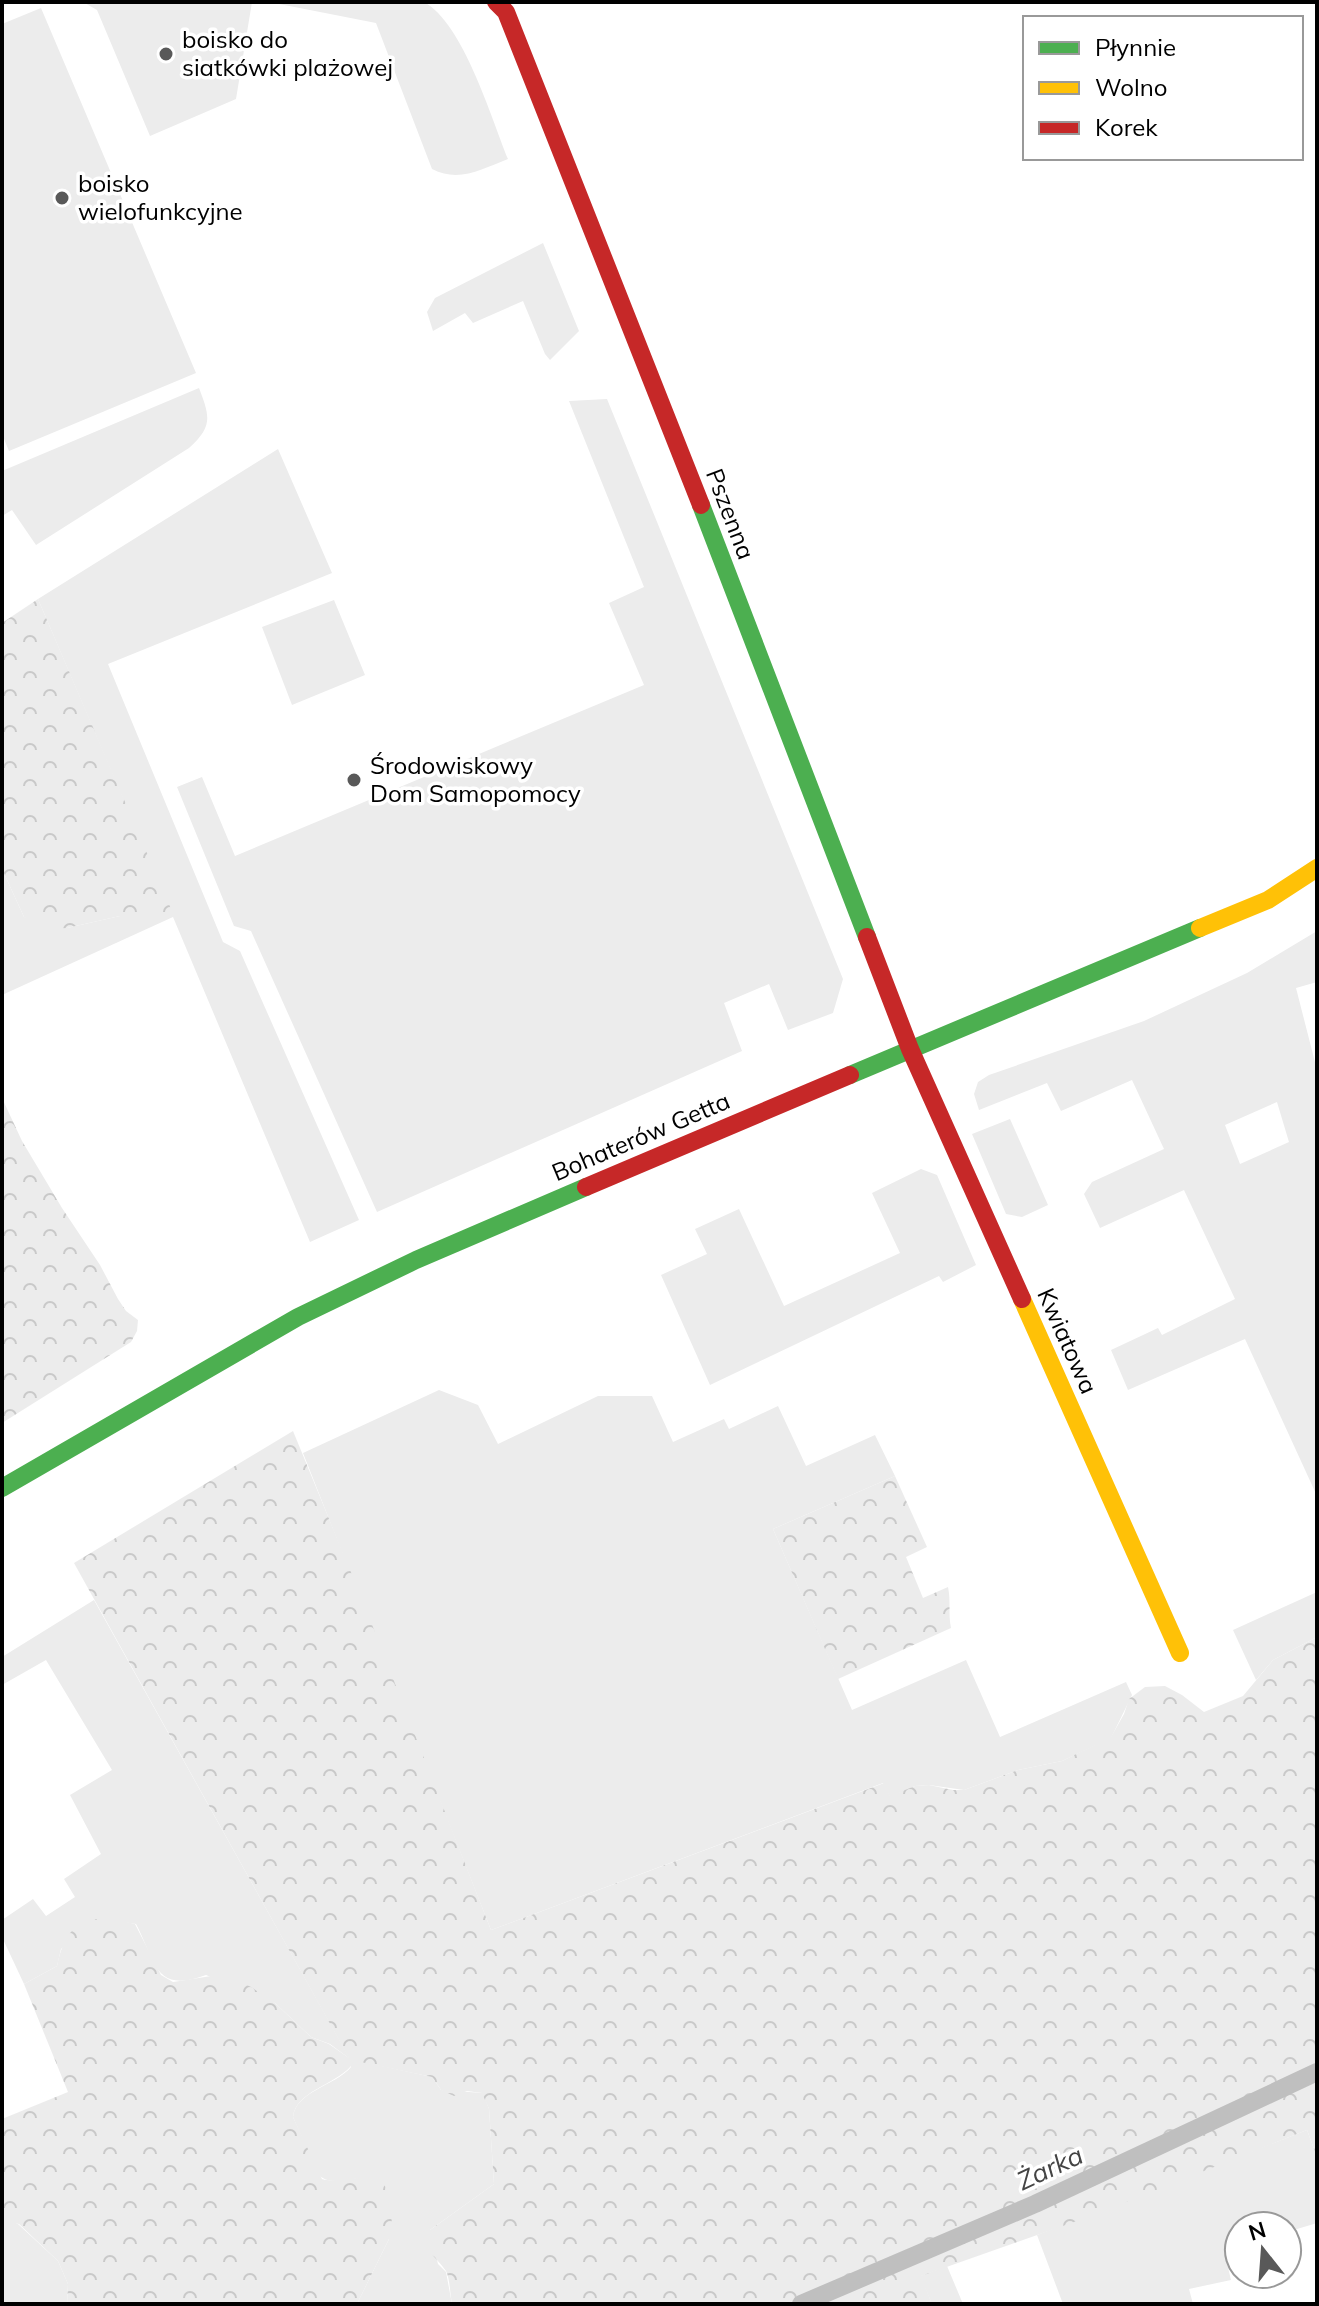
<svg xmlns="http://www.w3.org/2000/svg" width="1319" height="2306" font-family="Mulish,sans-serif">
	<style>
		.green { fill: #ececec; fill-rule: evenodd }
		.forest { fill: url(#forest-crowns) }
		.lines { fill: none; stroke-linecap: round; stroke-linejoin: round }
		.stream { stroke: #bfbfbf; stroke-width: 18 }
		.fast { stroke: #4caf50; stroke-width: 18 }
		.slow { stroke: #ffc107; stroke-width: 18 }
		.jam { stroke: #c62828; stroke-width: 18 }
		.poi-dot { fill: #595959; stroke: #fff; stroke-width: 3 }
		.labels { text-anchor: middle; stroke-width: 7; stroke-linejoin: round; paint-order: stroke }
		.poi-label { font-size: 24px; fill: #000; stroke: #fff; text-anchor: start }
		.street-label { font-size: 24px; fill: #000; stroke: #fff }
		.water-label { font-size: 26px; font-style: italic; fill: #444; stroke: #fff }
	</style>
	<defs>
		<pattern id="forest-crowns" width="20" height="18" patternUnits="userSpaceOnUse" patternTransform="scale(2)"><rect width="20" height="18" fill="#ececec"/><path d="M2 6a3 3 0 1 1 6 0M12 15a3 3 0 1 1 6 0" fill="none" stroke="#c9c9c9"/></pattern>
	</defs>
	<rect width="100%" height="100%" fill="#fff"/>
	<path class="green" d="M 83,2 L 252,2 L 236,99 L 150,136 L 97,10 Z
		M 269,2 L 424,2 C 463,23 491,117 508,159 C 482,169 459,183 432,169 L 376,23 Z
		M 41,8 L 196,373 L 9,451 L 2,434 L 2,24 Z
		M 543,243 L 579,331 L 550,360 L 545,354 L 523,301 L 473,323 L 465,313 L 433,331 L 427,312 L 435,298 Z
		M 199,388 C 210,417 213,426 189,448 L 36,545 L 12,510 L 2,516 L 2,471 Z
		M 607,399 L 843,979 L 833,1013 L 788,1030 L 769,984 L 724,1003 L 742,1051 L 377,1212 L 251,931 L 234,926 L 177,787 L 202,777 L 235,856 L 644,685 L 609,603 L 644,587 L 569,401 Z
		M 278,449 L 332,573 L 108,664 L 223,942 L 240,951 L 359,1220 L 310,1242 L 173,917 L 2,995 L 2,869 L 24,917 L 67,928 L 120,916 L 173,916 L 38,599 Z
		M 334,600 L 365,675 L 292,705 L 262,627 Z
		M 1317,931 L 1317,982 L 1296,988 L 1317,1070 L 1317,1496 L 1245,1339 L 1128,1390 L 1111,1350 L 1158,1328 L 1162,1335 L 1235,1299 L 1184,1190 L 1100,1228 L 1084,1194 L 1092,1182 L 1164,1149 L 1132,1080 L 1061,1111 L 1047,1083 L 979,1110 L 974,1094 L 978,1082 L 989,1075 L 1144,1021 L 1247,973 ZM 1277,1102 L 1289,1142 L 1240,1164 L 1225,1125 Z
		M 1010,1119 L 1048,1205 L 1022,1217 L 1006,1214 L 972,1134 Z
		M 921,1169 L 937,1175 L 976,1265 L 943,1282 L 939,1276 L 710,1385 L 661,1275 L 707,1254 L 695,1229 L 739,1209 L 784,1306 L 900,1253 L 872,1193 Z
		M 439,1390 L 478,1405 L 498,1444 L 598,1396 L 652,1396 L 673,1442 L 724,1419 L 729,1429 L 778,1406 L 806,1466 L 875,1435 L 895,1476 L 773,1529 L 852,1710 L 966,1660 L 1000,1737 L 1126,1682 L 1132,1695 L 1111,1738 L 1062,1761 L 1018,1770 L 964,1790 L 929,1785 L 915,1786 L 890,1797 L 883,1783 L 491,1930 L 303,1453 Z
		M 1317,1592 L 1317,1637 L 1273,1660 L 1256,1680 L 1233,1630 Z
		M 94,1600 L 350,2059 L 432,2077 L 441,2090 L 483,2093 L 489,2109 L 494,2184 L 430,2230 L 438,2264 L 446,2272 L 452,2304 L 357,2304 L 389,2239 L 361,2178 C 347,2179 328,2186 318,2174 L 293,2117 C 296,2091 335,2086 351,2067 L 350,2059 L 330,2044 L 311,2037 L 275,2003 L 206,1975 C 154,1994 156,1962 136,1924 L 110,1920 L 88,1922 L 61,1949 L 57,1966 L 24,1984 L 2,1937 L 2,1920 L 33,1899 L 46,1916 L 75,1897 L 64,1879 L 101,1854 L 70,1795 L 112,1770 L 46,1660 L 2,1685 L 2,1657 Z
		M 1307,2130 L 1317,2157 L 1317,2223 L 1287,2232 L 1287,2226 L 1239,2226 L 1239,2247 L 1224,2251 L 1231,2280 L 1189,2289 L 1193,2304 L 1063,2304 L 1037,2235 Z
		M 9,2220 L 18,2224 L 58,2261 L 68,2284 L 67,2304 L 2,2304 L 2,2221 Z
		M 947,2266 L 963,2304 L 932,2304 L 920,2276 Z"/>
	<path class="forest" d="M 38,599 L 174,916 L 120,916 L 67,928 L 45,929 L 24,917 L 2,869 L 2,623 Z
		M 2,1098 L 22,1141 L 62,1208 L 100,1265 L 118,1299 L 126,1311 L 138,1320 L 137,1331 L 131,1342 L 2,1423 Z
		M 293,1431 L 364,1604 L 491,1930 L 884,1783 L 890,1796 L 915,1786 L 929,1785 L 953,1790 L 964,1790 L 1018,1770 L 1062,1761 L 1111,1737 L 1124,1714 L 1129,1699 L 1145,1687 L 1165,1686 L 1182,1695 L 1204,1712 L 1243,1696 L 1273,1660 L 1317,1637 L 1317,2157 L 1307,2130 L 1088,2217 L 921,2276 L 932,2304 L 884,2304 L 883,2302 L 877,2304 L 452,2304 C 450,2294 450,2279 446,2271 C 435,2254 423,2254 430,2230 L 494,2184 L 489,2109 L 482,2093 L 467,2091 L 454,2096 L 441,2090 L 432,2077 L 351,2060 L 351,2066 C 335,2085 296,2091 293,2117 L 322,2179 C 342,2185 370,2168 385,2186 L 392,2222 L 389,2239 L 357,2304 L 67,2304 L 68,2284 L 58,2261 L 19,2224 L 2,2221 L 2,2119 L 68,2092 L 24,1984 L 57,1966 C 67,1918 90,1913 135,1924 L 161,1975 L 173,1982 L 224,1974 L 251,1987 L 275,2003 L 311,2037 L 329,2044 L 349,2058 L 74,1563 Z
		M 895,1476 L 927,1547 L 906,1557 L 923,1598 L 948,1587 C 951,1601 948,1613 951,1628 L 838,1679 L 773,1529 Z"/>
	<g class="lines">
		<path class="stream" d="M 801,2304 L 1035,2204 L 1317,2072"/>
		<path class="fast" d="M 701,505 L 867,937
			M 850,1075 L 1200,928
			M 2,1488 L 298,1317 L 416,1260 L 586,1187"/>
		<path class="slow" d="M 1200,928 L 1268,900 L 1317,868
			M 1022,1299 L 1180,1653"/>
		<path class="jam" d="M 496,2 L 506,12 L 701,505
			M 867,937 L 910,1049 L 1022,1299
			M 586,1187 L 850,1075"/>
	</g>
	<g class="poi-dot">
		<circle cx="166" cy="54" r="8"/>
		<circle cx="62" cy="198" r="8"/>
		<circle cx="354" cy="780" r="8"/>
	</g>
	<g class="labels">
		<g class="poi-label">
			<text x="182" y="48">boisko do<tspan x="182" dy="28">siatkówki plażowej</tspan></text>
			<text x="78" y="192">boisko<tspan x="78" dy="28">wielofunkcyjne</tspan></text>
			<text x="370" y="774">Środowiskowy<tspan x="370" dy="28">Dom Samopomocy</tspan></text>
		</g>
		<g class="street-label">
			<text transform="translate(730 514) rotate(69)" y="8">Pszenna</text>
			<text transform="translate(641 1137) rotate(-23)" y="8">Bohaterów Getta</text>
			<text transform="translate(1067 1341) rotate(66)" y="8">Kwiatowa</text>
		</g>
		<g class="water-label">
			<text transform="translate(1050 2168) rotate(-25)" y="9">Żarka</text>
		</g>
	</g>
	<rect width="1319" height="2306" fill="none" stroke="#000000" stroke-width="8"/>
	<rect x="1023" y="16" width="280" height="144" fill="#ffffff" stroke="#999999" stroke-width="2"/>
	<rect x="1039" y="42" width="40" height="12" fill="#4caf50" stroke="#999999" stroke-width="2"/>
	<text x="1095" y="56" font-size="24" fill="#000000">Płynnie</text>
	<rect x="1039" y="82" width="40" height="12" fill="#ffc107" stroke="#999999" stroke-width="2"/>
	<text x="1095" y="96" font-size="24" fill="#000000">Wolno</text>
	<rect x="1039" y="122" width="40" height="12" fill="#c62828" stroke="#999999" stroke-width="2"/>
	<text x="1095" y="136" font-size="24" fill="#000000">Korek</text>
	<g transform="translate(1263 2250) rotate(343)"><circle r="38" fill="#ffffff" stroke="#999999" stroke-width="2"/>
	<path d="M0-6L14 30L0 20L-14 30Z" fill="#595959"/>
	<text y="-12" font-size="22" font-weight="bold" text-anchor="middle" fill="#000000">N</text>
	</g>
</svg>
